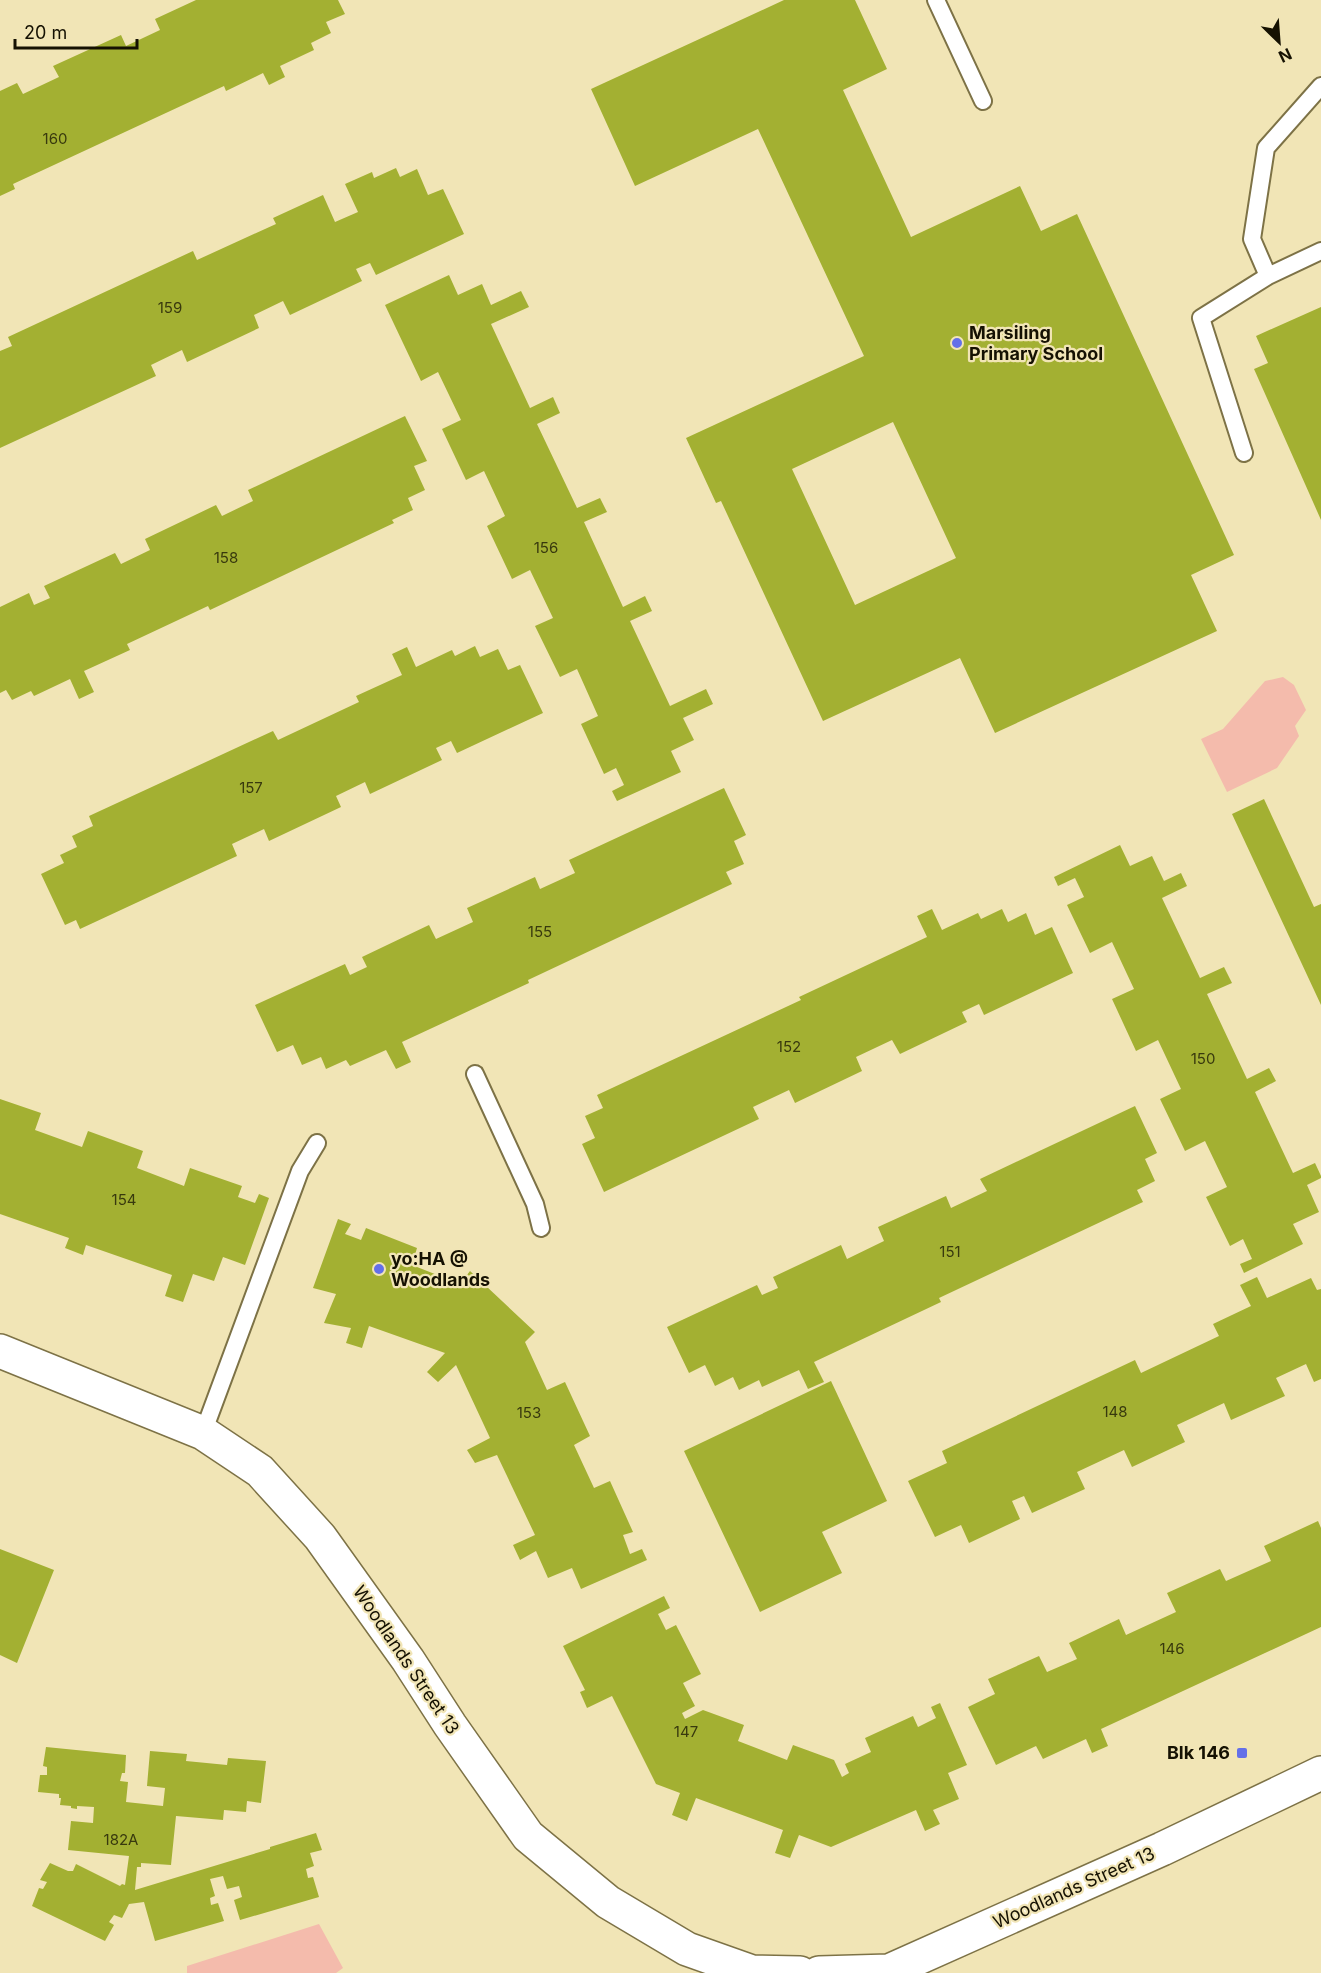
<svg xmlns="http://www.w3.org/2000/svg" width="1321" height="1973" font-family="Inter,sans-serif">
	<style>
		.green { fill: #f4bbac }
		.building { fill: #a3b032; fill-rule: evenodd }
		.lines { fill: none; stroke-linecap: round; stroke-linejoin: round }
		.service-casing { stroke: #7d7246; stroke-width: 20 }
		.minor-casing { stroke: #7d7246; stroke-width: 36 }
		.service { stroke: #fff; stroke-width: 16 }
		.minor { stroke: #fff; stroke-width: 33 }
		.poi-dot { fill: #6470e8; stroke: #f1e5b6; stroke-width: 2 }
		.labels { text-anchor: middle; stroke-width: 4.5; stroke-linejoin: round; paint-order: stroke }
		.number-label { font-size: 15px; fill: #38390e }
		.poi-label { font-size: 18px; font-weight: bold; fill: #151102; stroke: #f1e5b6; text-anchor: start }
		.street-label { font-size: 18px; fill: #151102; stroke: #f1e5b6 }
	</style>
	<rect width="100%" height="100%" fill="#f1e5b6"/>
	<path class="green" d="M 1283,677 L 1294,685 L 1306,710 L 1295,726 L 1299,736 L 1277,768 L 1227,792 L 1201,739 L 1223,729 L 1265,681 Z
		M 319,1924 L 343,1968 L 336,1973 L 187,1973 L 187,1966 Z"/>
	<path class="building" d="M 196,0 L 338,0 L 345,14 L 326,22 L 331,33 L 311,43 L 314,50 L 280,66 L 285,77 L 269,85 L 263,73 L 226,91 L 224,86 L 13,184 L 15,189 L 0,196 L 0,91 L 17,83 L 23,94 L 59,77 L 53,66 L 121,35 L 126,46 L 160,30 L 155,19 Z
		M 784,0 L 855,0 L 887,69 L 843,90 L 911,237 L 1020,186 L 1041,231 L 1077,214 L 1234,555 L 1191,575 L 1217,631 L 995,733 L 960,658 L 823,721 L 721,501 L 716,503 L 686,438 L 864,356 L 758,129 L 635,186 L 591,89 ZM 893,422 L 956,558 L 855,605 L 792,469 Z
		M 396,168 L 400,177 L 417,169 L 428,195 L 443,189 L 464,234 L 376,275 L 370,263 L 356,269 L 362,281 L 290,315 L 283,301 L 254,315 L 259,328 L 187,362 L 182,350 L 151,365 L 156,376 L 0,448 L 0,351 L 12,346 L 8,337 L 193,251 L 197,260 L 276,224 L 273,218 L 323,195 L 335,222 L 358,212 L 345,184 L 372,172 L 374,178 Z
		M 449,275 L 458,295 L 482,284 L 491,305 L 521,291 L 529,307 L 491,324 L 530,408 L 553,397 L 560,413 L 537,424 L 577,508 L 600,498 L 607,512 L 584,522 L 623,607 L 645,596 L 652,611 L 630,621 L 670,706 L 706,689 L 713,704 L 683,718 L 694,740 L 671,751 L 681,772 L 617,801 L 612,791 L 624,785 L 616,768 L 604,774 L 581,724 L 598,716 L 577,669 L 560,677 L 535,626 L 553,618 L 530,570 L 512,579 L 487,526 L 505,516 L 484,471 L 466,480 L 442,429 L 461,420 L 438,372 L 421,381 L 385,305 Z
		M 1321,307 L 1321,520 L 1254,369 L 1268,363 L 1256,336 Z
		M 405,416 L 427,461 L 414,466 L 425,490 L 408,498 L 413,510 L 392,520 L 394,523 L 210,610 L 208,606 L 127,644 L 130,650 L 84,671 L 94,692 L 79,699 L 70,679 L 34,696 L 31,691 L 12,700 L 6,690 L 0,693 L 0,607 L 29,593 L 34,605 L 50,598 L 44,586 L 115,553 L 121,564 L 150,550 L 145,539 L 216,505 L 222,516 L 253,501 L 248,490 Z
		M 475,646 L 480,657 L 498,649 L 508,670 L 520,665 L 543,713 L 457,753 L 451,741 L 436,748 L 442,760 L 370,794 L 365,782 L 336,796 L 341,807 L 269,841 L 264,829 L 232,844 L 237,856 L 80,929 L 76,920 L 65,925 L 41,874 L 64,863 L 60,855 L 77,847 L 72,836 L 93,826 L 89,816 L 273,731 L 278,740 L 359,702 L 356,696 L 402,675 L 392,654 L 407,647 L 416,667 L 452,650 L 455,656 Z
		M 724,788 L 746,835 L 734,841 L 744,864 L 726,872 L 732,884 L 528,980 L 529,983 L 402,1042 L 411,1062 L 396,1069 L 386,1050 L 350,1066 L 346,1060 L 326,1069 L 321,1057 L 302,1065 L 293,1045 L 277,1052 L 255,1005 L 345,964 L 350,975 L 367,967 L 362,957 L 429,925 L 436,939 L 473,922 L 467,908 L 535,877 L 540,889 L 575,873 L 569,860 Z
		M 1264,799 L 1314,907 L 1321,904 L 1321,1005 L 1232,814 Z
		M 1120,845 L 1130,866 L 1152,856 L 1164,881 L 1181,873 L 1187,886 L 1162,898 L 1200,978 L 1224,967 L 1232,983 L 1207,994 L 1247,1079 L 1269,1068 L 1276,1081 L 1255,1092 L 1293,1173 L 1315,1163 L 1321,1176 L 1321,1178 L 1307,1185 L 1319,1212 L 1293,1224 L 1303,1244 L 1244,1273 L 1240,1264 L 1252,1259 L 1243,1239 L 1230,1246 L 1206,1197 L 1227,1187 L 1205,1141 L 1185,1151 L 1160,1099 L 1181,1089 L 1158,1040 L 1136,1051 L 1112,999 L 1134,989 L 1112,942 L 1090,953 L 1067,905 L 1084,897 L 1075,878 L 1058,886 L 1054,877 Z
		M 932,909 L 942,930 L 978,913 L 981,919 L 1002,909 L 1008,922 L 1026,913 L 1035,935 L 1052,927 L 1073,973 L 984,1015 L 979,1004 L 962,1012 L 967,1022 L 900,1054 L 892,1040 L 856,1057 L 862,1071 L 795,1103 L 789,1090 L 753,1107 L 759,1119 L 604,1192 L 582,1144 L 595,1138 L 585,1116 L 603,1108 L 597,1095 L 801,1000 L 799,997 L 927,937 L 917,916 Z
		M 0,1099 L 41,1113 L 35,1130 L 82,1147 L 88,1131 L 143,1151 L 137,1168 L 184,1186 L 190,1168 L 242,1186 L 238,1197 L 255,1203 L 259,1194 L 269,1198 L 245,1265 L 223,1257 L 214,1281 L 193,1274 L 183,1302 L 165,1296 L 172,1275 L 86,1245 L 83,1255 L 65,1248 L 69,1238 L 0,1214 Z
		M 1135,1106 L 1157,1153 L 1145,1159 L 1155,1181 L 1137,1190 L 1143,1202 L 939,1298 L 941,1302 L 814,1362 L 824,1382 L 808,1389 L 799,1370 L 762,1387 L 759,1380 L 739,1390 L 733,1377 L 715,1386 L 705,1365 L 689,1373 L 667,1327 L 757,1285 L 762,1295 L 778,1288 L 773,1277 L 841,1245 L 847,1259 L 884,1241 L 878,1227 L 946,1196 L 951,1208 L 987,1191 L 980,1179 Z
		M 338,1219 L 351,1224 L 345,1234 L 361,1240 L 366,1228 L 417,1248 L 412,1265 L 460,1284 L 470,1271 L 535,1332 L 525,1342 L 547,1390 L 565,1382 L 590,1436 L 574,1445 L 594,1488 L 610,1481 L 633,1532 L 623,1535 L 630,1554 L 642,1549 L 647,1560 L 581,1589 L 572,1568 L 548,1578 L 536,1551 L 520,1560 L 513,1545 L 535,1535 L 497,1455 L 475,1463 L 467,1450 L 490,1438 L 456,1365 L 438,1382 L 427,1372 L 445,1353 L 369,1326 L 362,1348 L 346,1343 L 351,1328 L 324,1323 L 336,1294 L 313,1288 Z
		M 1257,1277 L 1267,1298 L 1311,1278 L 1317,1290 L 1321,1289 L 1321,1379 L 1314,1382 L 1306,1364 L 1276,1378 L 1285,1396 L 1231,1420 L 1224,1403 L 1177,1425 L 1185,1442 L 1132,1467 L 1124,1450 L 1077,1472 L 1085,1489 L 1032,1513 L 1024,1496 L 1012,1501 L 1020,1519 L 969,1543 L 961,1525 L 935,1537 L 908,1481 L 947,1463 L 942,1451 L 1135,1360 L 1141,1373 L 1219,1336 L 1213,1324 L 1251,1306 L 1240,1285 Z
		M 831,1381 L 887,1501 L 822,1532 L 842,1573 L 760,1612 L 684,1451 Z
		M 1318,1521 L 1321,1528 L 1321,1627 L 1101,1729 L 1108,1746 L 1092,1753 L 1086,1739 L 1043,1759 L 1036,1746 L 996,1765 L 968,1707 L 995,1694 L 988,1679 L 1039,1656 L 1047,1672 L 1077,1659 L 1069,1643 L 1119,1619 L 1126,1635 L 1176,1612 L 1167,1593 L 1220,1569 L 1226,1581 L 1271,1561 L 1264,1546 Z
		M 0,1549 L 54,1570 L 17,1663 L 0,1655 Z
		M 664,1596 L 670,1608 L 658,1614 L 666,1630 L 676,1625 L 701,1674 L 683,1683 L 695,1706 L 682,1713 L 685,1719 L 703,1710 L 744,1725 L 738,1741 L 787,1760 L 793,1745 L 834,1760 L 842,1777 L 849,1773 L 845,1764 L 871,1752 L 865,1738 L 913,1716 L 918,1727 L 936,1718 L 931,1707 L 940,1703 L 967,1765 L 948,1773 L 959,1799 L 933,1810 L 940,1824 L 925,1831 L 916,1810 L 831,1847 L 799,1835 L 790,1858 L 775,1853 L 783,1830 L 696,1798 L 687,1821 L 672,1815 L 680,1793 L 656,1784 L 612,1696 L 587,1708 L 580,1692 L 585,1690 L 563,1646 Z
		M 46,1747 L 126,1755 L 125,1773 L 122,1773 L 120,1781 L 128,1782 L 126,1802 L 163,1806 L 165,1788 L 147,1786 L 150,1751 L 187,1754 L 186,1761 L 227,1765 L 228,1758 L 266,1761 L 261,1803 L 247,1801 L 246,1812 L 224,1810 L 223,1820 L 176,1816 L 171,1865 L 141,1863 L 141,1867 L 137,1867 L 135,1890 L 270,1849 L 270,1847 L 316,1833 L 322,1850 L 310,1853 L 314,1866 L 306,1869 L 308,1878 L 313,1877 L 319,1897 L 240,1920 L 234,1900 L 242,1897 L 239,1886 L 227,1889 L 223,1876 L 210,1879 L 215,1896 L 210,1898 L 211,1905 L 218,1903 L 224,1921 L 155,1941 L 144,1902 L 129,1904 L 122,1918 L 114,1915 L 109,1922 L 114,1925 L 105,1941 L 32,1906 L 39,1888 L 43,1889 L 47,1882 L 40,1880 L 50,1863 L 68,1871 L 73,1871 L 76,1864 L 120,1886 L 122,1884 L 125,1885 L 129,1856 L 68,1850 L 71,1821 L 93,1823 L 94,1807 L 77,1806 L 77,1809 L 71,1808 L 71,1806 L 60,1805 L 61,1798 L 59,1798 L 59,1794 L 38,1792 L 40,1775 L 47,1775 L 47,1767 L 43,1766 Z"/>
	<g class="lines">
		<defs>
			<path id="service" d="M 936,0 L 983,101
				M 1268,276 L 1252,239 L 1266,148 L 1321,86
				M 1244,453 L 1201,318 L 1268,276 L 1321,251
				M 475,1074 L 535,1204 L 541,1228
				M 203,1433 L 300,1171 L 317,1143"/>
			<path id="minor" d="M 0,1351 L 203,1433 L 260,1471 L 320,1537 L 408,1660 L 450,1725 L 528,1836 L 608,1902 L 687,1949 L 752,1972 L 800,1973
				M 819,1973 L 889,1971 L 1162,1849 L 1321,1773"/>
		</defs>
		<use href="#service" class="service-casing"/>
		<use href="#minor" class="minor-casing"/>
		<use href="#service" class="service"/>
		<use href="#minor" class="minor"/>
	</g>
	<g class="poi-dot">
		<circle cx="957" cy="343" r="6"/>
		<circle cx="379" cy="1269" r="6"/>
		<rect x="1236" y="1747" width="12" height="12" rx="3"/>
	</g>
	<g class="labels">
		<g class="number-label">
			<text x="55" y="144">160</text>
			<text x="170" y="313">159</text>
			<text x="546" y="553">156</text>
			<text x="226" y="563">158</text>
			<text x="251" y="793">157</text>
			<text x="540" y="937">155</text>
			<text x="789" y="1052">152</text>
			<text x="1203" y="1064">150</text>
			<text x="124" y="1205">154</text>
			<text x="950" y="1257">151</text>
			<text x="1115" y="1417">148</text>
			<text x="529" y="1418">153</text>
			<text x="1172" y="1654">146</text>
			<text x="686" y="1737">147</text>
			<text x="121" y="1845">182A</text>
		</g>
		<g class="poi-label">
			<text x="969" y="339">Marsiling<tspan x="969" dy="21">Primary School</tspan></text>
			<text x="391" y="1265">yo:HA @<tspan x="391" dy="21">Woodlands</tspan></text>
			<text x="1230" y="1759" text-anchor="end">Blk 146</text>
		</g>
		<g class="street-label">
			<text transform="translate(406 1660) rotate(56)" y="6">Woodlands Street 13</text>
			<text transform="translate(1074 1888) rotate(-24)" y="6">Woodlands Street 13</text>
		</g>
	</g>
	<g transform="translate(1279 42) rotate(155)" stroke="#f1e5b6" stroke-width="4.5" paint-order="stroke">
	<path d="M0-4.5L10 22L0 15L-10 22Z" fill="#151102"/>
	<text y="-9" font-size="16" font-weight="bold" text-anchor="middle" fill="#151102">N</text>
	</g>
	<path d="M15 39v9h122v-9" fill="none" stroke="#151102" stroke-width="3"/>
	<text x="24" y="39" font-size="18" fill="#151102" stroke="#f1e5b6" stroke-width="4.5" paint-order="stroke">20 m</text>
</svg>
